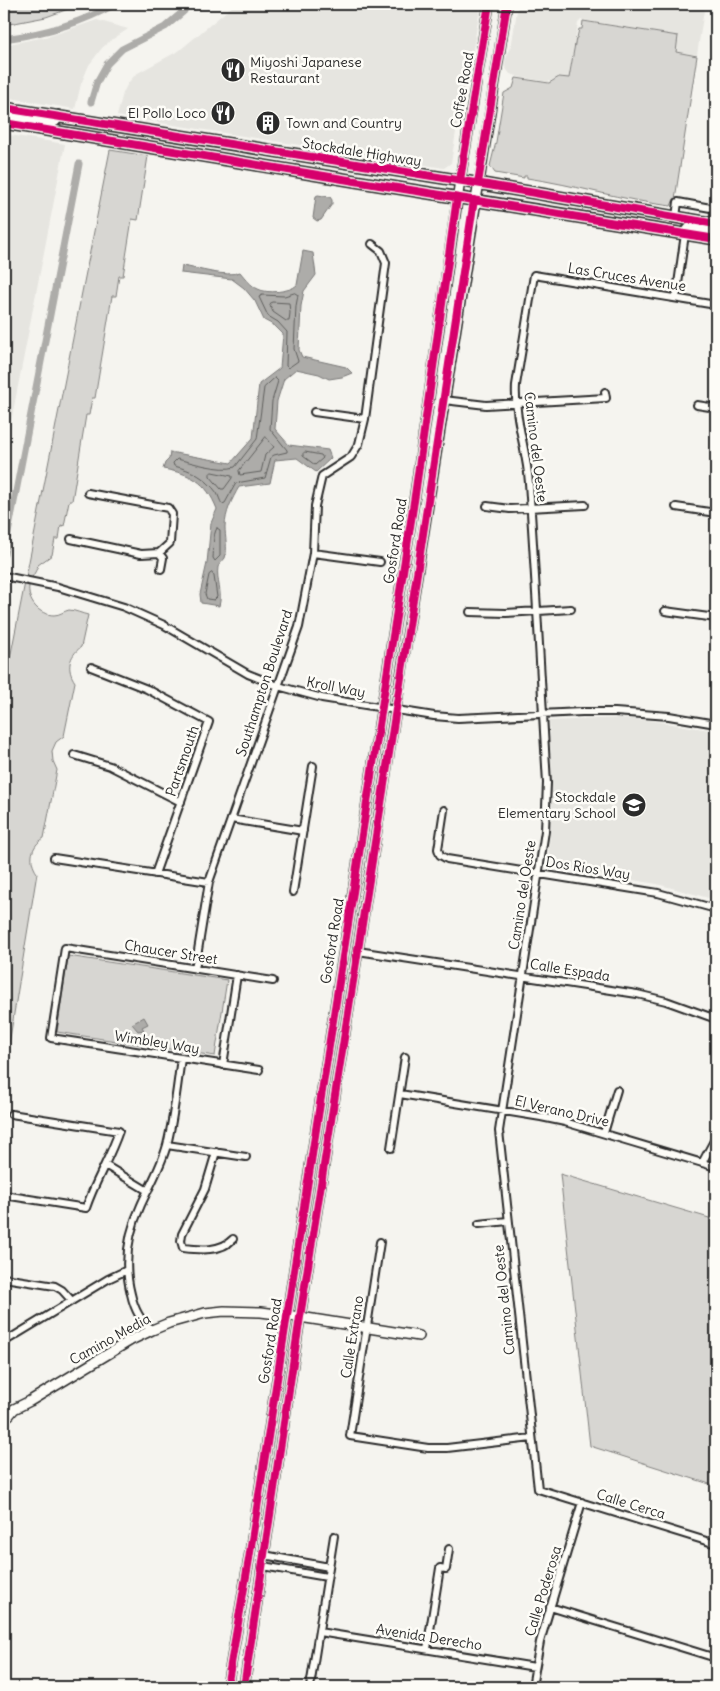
<svg xmlns="http://www.w3.org/2000/svg" width="720" height="1691" font-family="Delius,sans-serif">
	<style>
		.built { fill: #e6e5e0 }
		.green { fill: #d7d6d2; stroke: #81807e }
		.water { fill: #adaca9; stroke: #797877 }
		.lines { fill: none; stroke-linecap: round; stroke-linejoin: round }
		.shore { stroke: #5f5f5d; stroke-width: 1 }
		.canal { stroke: #adaca9; stroke-width: 7 }
		.street-casing { stroke: #2b2b2b; stroke-width: 10 }
		.secondary-casing { stroke: #2b2b2b; stroke-width: 12 }
		.primary-casing { stroke: #2b2b2b; stroke-width: 14 }
		.street { stroke: #fdfcf7; stroke-width: 6 }
		.secondary { stroke: #fdfcf7; stroke-width: 9 }
		.primary { stroke: #fdfcf7; stroke-width: 10 }
		.cycleway-casing { stroke: #fdfcf7; stroke-width: 11 }
		.cycleway { stroke: #d6006c; stroke-width: 8 }
		.labels { text-anchor: middle; stroke-width: 5; stroke-linejoin: round; paint-order: stroke }
		.poi-label { font-size: 14px; fill: #2b2b2b; stroke: #fdfcf7; text-anchor: start }
		.street-label { font-size: 14px; fill: #2b2b2b; stroke: #fdfcf7 }
	</style>
	<rect width="100%" height="100%" fill="#f5f4ef"/>
	<filter id="ink" filterUnits="userSpaceOnUse"><feTurbulence type="fractalNoise" baseFrequency=".02" numOctaves="2"/><feDisplacementMap in="SourceGraphic" scale="10" xChannelSelector="R" yChannelSelector="G"/><feConvolveMatrix kernelMatrix="1 2 1 2 8 2 1 2 1" color-interpolation-filters="sRGB"/></filter>
	<g filter="url(#ink)">
		<path class="built" d="M 235,4 L 481,4 L 469,71 L 460,107 L 451,163 L 444,168 L 117,116 L 123,93 L 128,83 L 136,74 L 180,50 Z
			M 518,4 L 705,4 L 697,55 L 676,52 L 678,36 L 581,20 L 578,23 L 569,78 L 559,77 L 548,82 L 517,77 L 517,76 L 510,74 L 505,67 L 505,61 L 512,42 Z
			M 97,20 L 128,29 L 110,41 L 102,48 L 89,65 L 81,84 L 75,109 L 4,97 L 4,45 L 50,36 Z
			M 4,134 L 65,144 L 4,458 Z
			M 620,718 L 654,721 L 716,731 L 716,900 L 657,884 L 553,867 L 548,864 L 552,793 L 549,721 Z"/>
		<path class="green" d="M 4,4 L 82,4 L 46,17 L 4,25 Z
			M 583,21 L 678,36 L 676,52 L 697,56 L 675,199 L 674,199 L 671,206 C 622,200 575,185 527,178 L 527,176 L 524,176 L 524,178 L 495,173 L 490,166 L 496,142 L 504,93 L 513,88 L 516,78 L 549,83 L 559,77 L 569,78 L 576,38 L 577,38 L 579,29 L 582,29 Z
			M 110,150 L 148,156 L 138,220 L 132,219 L 123,276 L 119,276 L 116,296 L 112,296 L 95,398 L 92,398 L 89,415 L 86,415 L 72,501 L 69,501 L 64,526 L 61,525 L 59,539 L 55,539 L 52,555 L 38,565 C 36,573 30,578 29,586 C 27,601 39,615 54,615 C 60,615 64,611 69,610 C 74,610 83,614 88,615 L 81,647 C 69,656 66,669 75,682 L 64,736 L 56,742 L 52,751 L 53,761 L 57,770 L 44,838 C 31,846 28,860 37,873 L 4,1075 L 4,689 Z
			M 68,956 L 227,980 L 215,1056 L 57,1032 Z
			M 560,1174 L 716,1220 L 716,1486 L 590,1446 Z"/>
		<path class="water" d="M 318,195 L 330,197 L 332,200 L 332,204 L 321,220 L 317,221 L 313,218 L 316,196 Z
			M 303,251 L 313,253 L 316,275 L 304,291 L 301,306 L 299,350 L 302,357 L 346,367 L 352,373 L 342,377 L 329,379 L 319,374 L 296,369 L 284,379 L 277,401 L 275,429 L 289,445 L 328,450 L 331,458 L 316,472 L 297,458 L 275,460 L 270,483 L 239,487 C 232,499 225,513 225,527 C 225,536 228,549 225,558 C 223,561 219,564 218,567 C 216,580 223,593 219,606 L 201,603 L 200,594 L 207,563 L 211,523 L 217,509 C 206,481 191,474 163,469 L 165,463 L 169,459 L 170,452 L 231,463 L 253,438 L 259,384 L 280,368 L 283,334 L 275,326 L 264,320 L 255,301 L 244,288 L 232,279 L 181,273 L 182,266 C 197,268 227,278 240,272 C 245,278 251,286 258,289 C 267,294 290,292 297,285 Z
			M 144,1017 L 148,1024 L 142,1027 L 144,1030 L 138,1031 L 132,1024 Z"/>
		<g class="lines">
			<path class="shore" d="M 295,293 L 298,295 L 296,306 L 294,349 L 298,361 L 288,368 L 286,366 L 287,332 L 278,322 L 268,316 L 259,297 L 262,295 L 284,296 Z
				M 272,302 L 289,303 L 290,313 L 289,321 L 286,321 L 273,312 L 270,305 Z
				M 275,378 L 278,381 L 272,401 L 270,429 L 287,450 L 287,452 L 274,455 L 271,457 L 265,478 L 236,483 L 225,503 L 222,504 C 220,501 219,497 217,493 C 206,478 192,470 174,466 L 173,463 L 177,459 C 190,462 222,472 235,467 L 257,439 L 264,388 Z
				M 266,437 L 274,447 L 265,455 L 261,472 L 240,475 L 239,471 Z
				M 305,452 L 321,455 L 323,458 L 315,465 L 303,456 L 303,454 Z
				M 212,472 L 232,476 L 232,478 L 224,489 L 221,489 L 210,476 L 210,474 Z
				M 217,528 L 220,530 L 220,556 L 215,561 L 213,558 C 214,549 212,536 217,528 Z
				M 212,573 L 214,576 L 217,597 L 214,600 L 207,599 L 205,594 L 209,575 Z"/>
			<path class="canal" d="M 4,39 C 42,34 82,23 115,4
				M 91,102 L 97,82 L 107,64 L 122,49 L 165,27 L 184,11
				M 4,554 L 79,164"/>
			<defs>
				<path id="street" d="M 676,217 L 678,202 L 716,209
					M 676,298 L 685,234
					M 716,305 L 534,275 L 516,385 C 514,419 527,450 529,483 C 536,583 541,683 547,783 L 545,831 L 499,1131 L 538,1489 L 716,1544
					M 444,400 L 486,405 L 606,398 L 605,392
					M 697,405 L 716,408
					M 314,412 L 365,419
					M 487,506 L 510,509 L 585,505
					M 676,507 L 716,513
					M 71,539 L 141,554 L 159,553 L 170,543 L 172,514 L 168,508 L 88,493
					M 159,553 L 163,558 L 161,569
					M 313,553 L 380,562
					M 4,576 L 58,587 L 124,607 L 164,625 L 248,674 L 278,686 L 322,698 L 434,716 L 458,718 L 582,712 L 615,712 L 669,716 L 716,724
					M 665,611 L 716,618
					M 470,612 L 506,613 L 571,609
					M 91,667 L 147,689 L 209,722 L 155,874
					M 74,755 L 110,766 L 181,802
					M 444,810 L 438,849 L 440,855 L 447,859 L 658,893 L 716,909
					M 231,819 L 303,831
					M 54,858 L 209,882
					M 293,892 L 313,766
					M 358,951 L 637,994 L 666,1001 L 716,1019
					M 195,969 L 209,882 L 299,627 L 313,553 L 315,506 L 322,476 L 351,457 L 359,444 L 365,419 L 386,263 L 381,251 L 372,244
					M 223,1065 L 237,975
					M 259,1070 L 51,1038 L 65,948 L 273,981
					M 400,1094 L 541,1117 L 565,1122 L 716,1167
					M 604,1133 L 617,1090
					M 167,1145 L 246,1157
					M 391,1148 L 405,1057
					M 216,1152 L 205,1189 L 182,1234 L 181,1241 L 183,1248 C 200,1250 221,1252 233,1239
					M 702,1163 L 716,1137
					M 105,1165 L 148,1191
					M 4,1195 L 86,1208 C 95,1181 110,1158 119,1131 L 11,1114
					M 479,1224 L 508,1221
					M 380,1242 L 350,1436 L 428,1448 L 447,1448 L 532,1438
					M 4,1278 L 55,1286 L 62,1290 L 72,1301
					M 152,1330 C 140,1321 134,1308 131,1294 C 123,1263 128,1233 141,1205 C 150,1185 161,1167 167,1145 C 174,1117 177,1087 181,1058
					M 4,1342 L 108,1279 L 127,1270
					M 264,1555 L 329,1567
					M 263,1566 L 327,1577
					M 550,1607 L 716,1658
					M 319,1632 L 535,1667
					M 427,1649 L 440,1568 L 446,1569 L 449,1549
					M 310,1687 L 334,1536
					M 532,1687 L 540,1642 L 582,1502"/>
				<path id="secondary" d="M 4,1416 L 9,1415 L 14,1409 L 30,1401 L 131,1340 L 152,1330 L 169,1323 L 205,1313 L 224,1311 L 261,1312 L 300,1317 L 419,1336
					M 227,1687 L 249,1559 L 415,495 L 460,180 L 489,4
					M 244,1687 L 300,1317 L 507,4"/>
				<path id="primary" d="M 4,108 L 488,185 L 716,224
					M 4,116 L 48,122 L 55,121 L 58,116
					M 4,123 L 379,185 L 716,239
					M 685,234 L 689,229 L 693,228 L 716,231"/>
			</defs>
			<use href="#street" class="street-casing"/>
			<use href="#secondary" class="secondary-casing"/>
			<use href="#primary" class="primary-casing"/>
			<use href="#street" class="street"/>
			<use href="#secondary" class="secondary"/>
			<use href="#primary" class="primary"/>
			<defs>
				<path id="cycleway" d="M 4,108 L 488,185 L 716,224
					M 4,123 L 379,185 L 716,239
					M 460,180 L 489,4
					M 478,183 L 507,4
					M 227,1687 L 249,1559 L 415,495 L 457,198
					M 244,1687 L 300,1317 L 405,652 L 474,200"/>
			</defs>
			<use href="#cycleway" class="cycleway-casing"/>
			<use href="#cycleway" class="cycleway"/>
		</g>
	</g>
	<defs>
		<symbol id="restaurant-disc" viewBox="-11 -11 22 22"><circle r="9.5" fill="#2b2b2b" stroke="#fdfcf7"/><path d="M-5-6h1v4h1v-4h1v4h1v-4h1v5L-1.5 .5V6h-2V.5L-5-1ZM5-6V6H3V1.5H1.5Q1.5-4 5-6Z" fill="#fff"/></symbol>
		<symbol id="building-disc" viewBox="-11 -11 22 22"><circle r="9.5" fill="#2b2b2b" stroke="#fdfcf7"/><path d="M-4-6H4V6H1V3H-1V6H-4ZM-2.5-4.3h1.7v1.8h-1.7ZM.8-4.3h1.7v1.8H.8ZM-2.5-1h1.7V.8h-1.7ZM.8-1h1.7V.8H.8Z" fill="#fff"/></symbol>
		<symbol id="school-disc" viewBox="-11 -11 22 22"><circle r="9.5" fill="#2b2b2b" stroke="#fdfcf7"/><path d="M0-5L7-2L0 1L-7-2ZM-4 1L0 2.5L4 1V4Q0 6-4 4Z" fill="#fff"/></symbol>
	</defs>
	<g fill-rule="evenodd">
		<use href="#restaurant-disc" x="219" y="56" width="28" height="28"/>
		<use href="#restaurant-disc" x="209" y="99" width="28" height="28"/>
		<use href="#building-disc" x="254" y="109" width="28" height="28"/>
		<use href="#school-disc" x="620" y="791" width="28" height="28"/>
	</g>
	<g class="labels">
		<g class="poi-label">
			<text x="250" y="67">Miyoshi Japanese<tspan x="250" dy="16">Restaurant</tspan></text>
			<text x="206" y="118" text-anchor="end">El Pollo Loco</text>
			<text x="286" y="128">Town and Country</text>
			<text x="616" y="802" text-anchor="end">Stockdale<tspan x="616" dy="16">Elementary School</tspan></text>
		</g>
		<g class="street-label">
			<text transform="translate(462 90) rotate(-80)" y="5">Coffee Road</text>
			<text transform="translate(362 152) rotate(9)" y="5">Stockdale Highway</text>
			<text transform="translate(627 277) rotate(9)" y="5">Las Cruces Avenue</text>
			<text transform="translate(536 447) rotate(83)" y="5">Camino del Oeste</text>
			<text transform="translate(395 541) rotate(-81)" y="5">Gosford Road</text>
			<text transform="translate(264 683) rotate(-72)" y="5">Southampton Boulevard</text>
			<text transform="translate(336 687) rotate(11)" y="5">Kroll Way</text>
			<text transform="translate(182 761) rotate(-71)" y="5">Partsmouth</text>
			<text transform="translate(588 868) rotate(9)" y="5">Dos Rios Way</text>
			<text transform="translate(522 895) rotate(-81)" y="5">Camino del Oeste</text>
			<text transform="translate(332 941) rotate(-81)" y="5">Gosford Road</text>
			<text transform="translate(171 952) rotate(9)" y="5">Chaucer Street</text>
			<text transform="translate(570 970) rotate(9)" y="5">Calle Espada</text>
			<text transform="translate(157 1042) rotate(9)" y="5">Wimbley Way</text>
			<text transform="translate(562 1111) rotate(13)" y="5">El Verano Drive</text>
			<text transform="translate(504 1300) rotate(-96)" y="5">Camino del Oeste</text>
			<text transform="translate(352 1337) rotate(-81)" y="5">Calle Extrano</text>
			<text transform="translate(110 1339) rotate(-29)" y="5">Camino Media</text>
			<text transform="translate(270 1341) rotate(-81)" y="5">Gosford Road</text>
			<text transform="translate(631 1504) rotate(17)" y="5">Calle Cerca</text>
			<text transform="translate(543 1591) rotate(-73)" y="5">Calle Poderosa</text>
			<text transform="translate(429 1637) rotate(9)" y="5">Avenida Derecho</text>
		</g>
	</g>
	<rect width="720" height="1691" fill="none" stroke="#fdfcf7" stroke-width="20"/>
	<rect x="10" y="10" width="700" height="1671" fill="none" stroke="#2b2b2b" stroke-width="2" filter="url(#ink)"/>
</svg>
